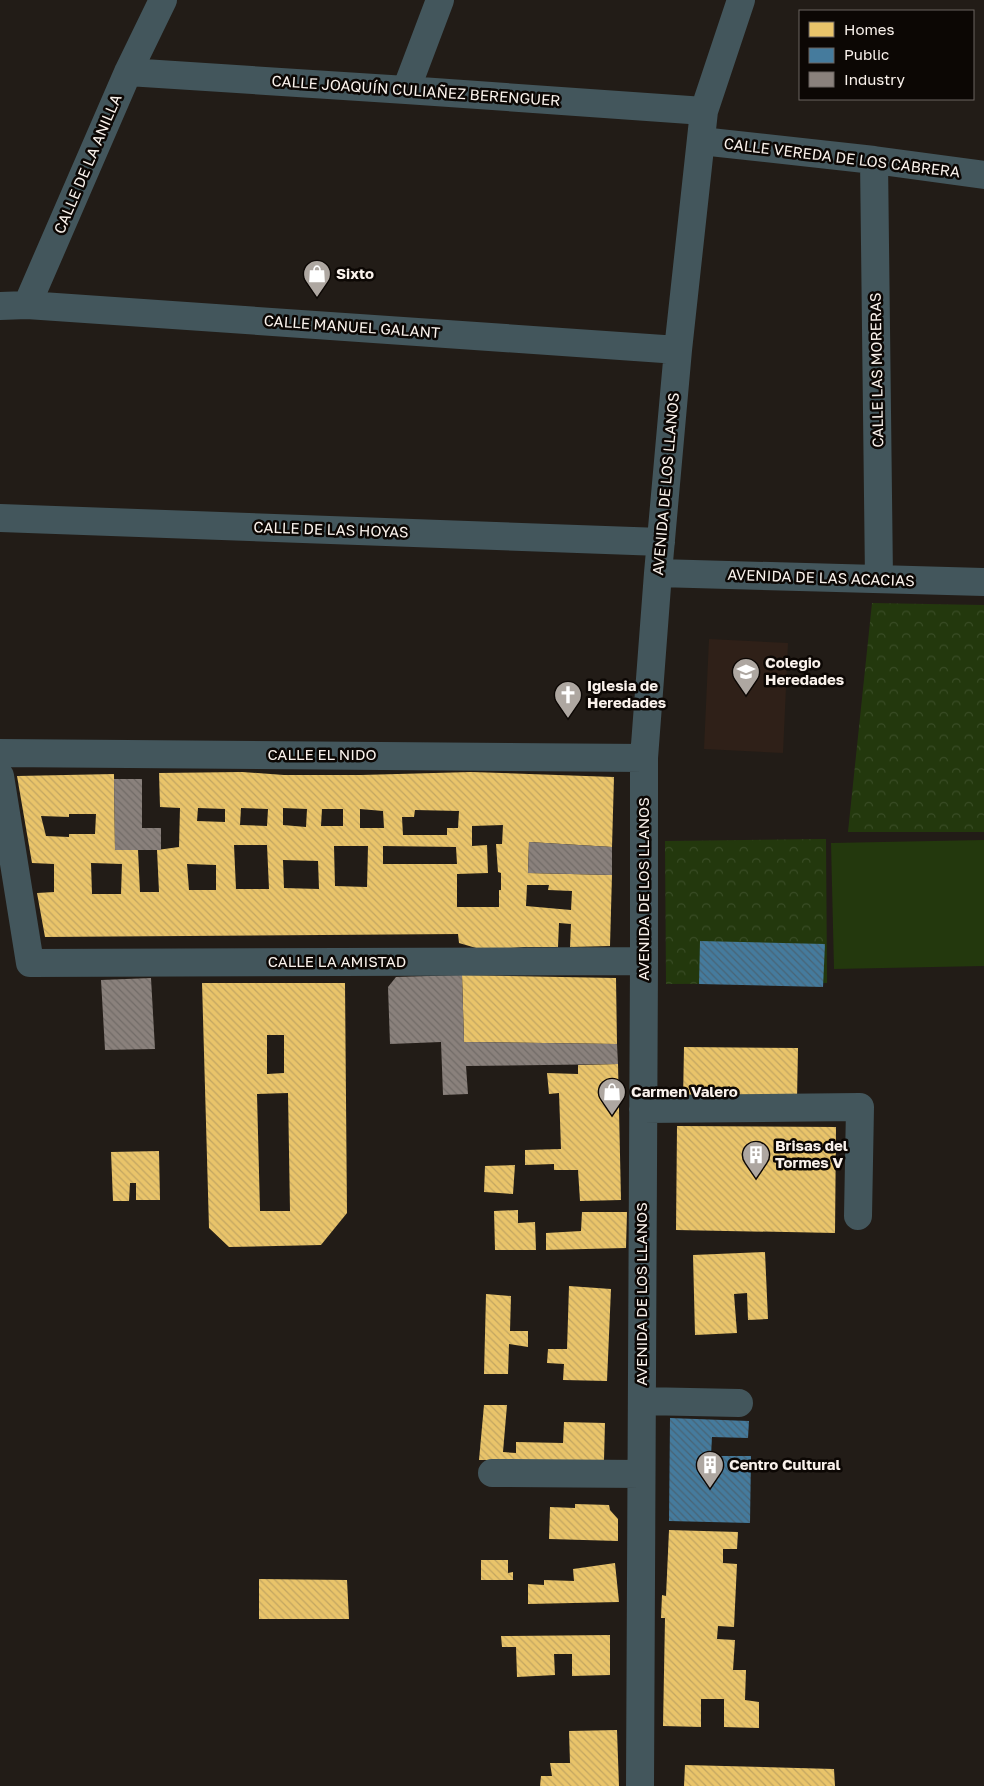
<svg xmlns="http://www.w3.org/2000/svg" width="984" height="1786" font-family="'Golos Text',sans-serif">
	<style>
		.education { fill: #2f2018 }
		.grass { fill: #23380d }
		.park { fill: url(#park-crowns) }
		.homes { fill: url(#homes-back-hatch); fill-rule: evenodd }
		.public { fill: url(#public-back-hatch) }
		.industry { fill: url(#industry-back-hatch) }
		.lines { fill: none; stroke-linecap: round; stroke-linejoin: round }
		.minor { stroke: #43565c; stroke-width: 28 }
		.labels { text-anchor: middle; stroke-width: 5; stroke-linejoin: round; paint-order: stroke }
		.street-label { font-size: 15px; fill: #faf2ec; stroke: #0c0704 }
		.poi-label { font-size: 15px; font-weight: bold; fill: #faf2ec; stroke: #0c0704; text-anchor: start }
	</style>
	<defs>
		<pattern id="park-crowns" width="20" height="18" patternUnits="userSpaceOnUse" patternTransform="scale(1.25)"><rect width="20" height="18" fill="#23380d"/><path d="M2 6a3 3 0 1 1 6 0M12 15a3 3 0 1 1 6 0" fill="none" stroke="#394c25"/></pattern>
		<pattern id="homes-back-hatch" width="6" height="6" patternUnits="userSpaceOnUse" patternTransform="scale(1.25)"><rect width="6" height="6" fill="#e9c46a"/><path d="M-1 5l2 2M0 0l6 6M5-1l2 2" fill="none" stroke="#c2a561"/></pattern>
		<pattern id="public-back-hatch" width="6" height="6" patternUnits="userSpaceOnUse" patternTransform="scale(1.25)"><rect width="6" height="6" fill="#457b9d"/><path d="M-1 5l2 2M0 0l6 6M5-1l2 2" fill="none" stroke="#486476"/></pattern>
		<pattern id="industry-back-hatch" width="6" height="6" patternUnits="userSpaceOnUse" patternTransform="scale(1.25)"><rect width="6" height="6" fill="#8a817c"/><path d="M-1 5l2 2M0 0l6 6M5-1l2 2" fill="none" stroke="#716b67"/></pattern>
	</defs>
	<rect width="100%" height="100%" fill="#221c17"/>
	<path class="education" d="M 709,639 L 788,643 L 783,753 L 704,749 Z"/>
	<path class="grass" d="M 984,840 L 984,966 L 834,969 L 831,843 Z"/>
	<path class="park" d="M 872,603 L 984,605 L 984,832 L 848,832 Z
		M 826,839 L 827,983 L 666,984 L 665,841 Z"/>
	<path class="homes" d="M 242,772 L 284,775 L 361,775 L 471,772 L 614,777 L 612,847 L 529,842 L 528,873 L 612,875 L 610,946 L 570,947 L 571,924 L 559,923 L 558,947 L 524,947 L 483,950 L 459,943 L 458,934 L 45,937 L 37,893 L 54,892 L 54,864 L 32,863 L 17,776 L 114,774 L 115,850 L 138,850 L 140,892 L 159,892 L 157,850 L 179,847 L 180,808 L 160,807 L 159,773 ZM 198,808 L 225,809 L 225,822 L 197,821 ZM 241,808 L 268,809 L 267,826 L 240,825 ZM 283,808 L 307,809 L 306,827 L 283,825 ZM 322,809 L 343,809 L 343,826 L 321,826 ZM 360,809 L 383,811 L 384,828 L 360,828 ZM 415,810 L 459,811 L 458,828 L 447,828 L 447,835 L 403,835 L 402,817 L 414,817 ZM 69,814 L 96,814 L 95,834 L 69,834 L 69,837 L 46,836 L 41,816 L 69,817 ZM 503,825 L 502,844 L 496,844 L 498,872 L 501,873 L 501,890 L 499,890 L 499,907 L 457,907 L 457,874 L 488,873 L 487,845 L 472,846 L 472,826 ZM 234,845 L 267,845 L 269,889 L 236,889 ZM 334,846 L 368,846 L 367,887 L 335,886 ZM 383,846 L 456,847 L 457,864 L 383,864 ZM 283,860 L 318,861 L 319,889 L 284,888 ZM 91,863 L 122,864 L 121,894 L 92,894 ZM 187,864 L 216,865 L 216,890 L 189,890 ZM 527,885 L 549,885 L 548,890 L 572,891 L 571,910 L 526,906 Z
		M 462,975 L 616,978 L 617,1044 L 464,1042 Z
		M 202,983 L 345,983 L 347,1213 L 321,1245 L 229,1247 L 209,1228 ZM 267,1035 L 284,1035 L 284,1073 L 267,1074 ZM 288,1093 L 290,1211 L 260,1211 L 257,1094 Z
		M 684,1047 L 798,1048 L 797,1100 L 683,1100 Z
		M 618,1064 L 621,1200 L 580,1201 L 578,1170 L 554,1170 L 554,1164 L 525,1165 L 525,1150 L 561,1149 L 559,1093 L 549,1094 L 547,1073 L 578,1074 L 578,1065 Z
		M 677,1126 L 836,1127 L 835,1233 L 676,1230 Z
		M 159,1151 L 160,1200 L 136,1200 L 136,1183 L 130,1183 L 129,1201 L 113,1201 L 111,1152 Z
		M 515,1165 L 513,1194 L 484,1192 L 485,1166 Z
		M 518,1210 L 518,1223 L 535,1222 L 536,1250 L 495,1250 L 494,1211 Z
		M 582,1212 L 627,1212 L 626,1248 L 546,1250 L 546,1233 L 581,1231 Z
		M 765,1252 L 768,1319 L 748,1320 L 747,1293 L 734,1294 L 737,1333 L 695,1335 L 693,1255 Z
		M 569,1286 L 611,1289 L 607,1381 L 563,1380 L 564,1364 L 547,1363 L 548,1349 L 567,1349 Z
		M 486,1294 L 511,1296 L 510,1331 L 528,1331 L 528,1347 L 509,1344 L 508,1374 L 484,1374 Z
		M 484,1405 L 507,1405 L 503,1452 L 516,1453 L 516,1442 L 563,1443 L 564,1422 L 605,1423 L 604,1460 L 479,1460 Z
		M 575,1504 L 609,1505 L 610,1510 L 618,1519 L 618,1541 L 549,1539 L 550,1507 L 575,1508 Z
		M 669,1530 L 738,1532 L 737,1549 L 723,1549 L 723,1563 L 737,1564 L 734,1627 L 718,1626 L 717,1639 L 735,1640 L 733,1670 L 746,1670 L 745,1700 L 759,1702 L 759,1728 L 724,1727 L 724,1699 L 701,1699 L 701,1727 L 663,1726 L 665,1618 L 661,1618 L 662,1595 L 666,1596 Z
		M 481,1560 L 508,1560 L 508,1573 L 513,1572 L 513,1580 L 481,1580 Z
		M 615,1563 L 619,1602 L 528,1604 L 528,1584 L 544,1585 L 544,1580 L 574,1581 L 573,1569 Z
		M 259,1579 L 347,1580 L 349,1619 L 259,1619 Z
		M 610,1635 L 610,1675 L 572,1676 L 572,1654 L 554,1654 L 555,1675 L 517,1677 L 516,1647 L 502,1647 L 501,1636 Z
		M 617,1730 L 619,1786 L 540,1786 L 541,1776 L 552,1776 L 550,1763 L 570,1763 L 569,1731 Z
		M 685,1765 L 834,1769 L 835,1786 L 684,1786 Z"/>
	<path class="public" d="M 700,941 L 825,944 L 823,987 L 699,984 Z
		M 670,1418 L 749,1421 L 748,1438 L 712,1437 L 711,1456 L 751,1456 L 750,1523 L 669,1521 Z"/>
	<path class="industry" d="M 114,779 L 142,779 L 142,828 L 161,828 L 161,850 L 115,850 Z
		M 529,842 L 612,847 L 612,875 L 528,873 Z
		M 462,975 L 464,1042 L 617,1044 L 618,1064 L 466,1066 L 468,1094 L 443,1095 L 441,1042 L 390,1044 L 388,987 L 396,977 Z
		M 151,978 L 155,1049 L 105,1050 L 101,980 Z"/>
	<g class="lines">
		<path class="minor" d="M 128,72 L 406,90 L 704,111
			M 406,90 L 440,0
			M 701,141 L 874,160 L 984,175
			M 874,160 L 879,579
			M 27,305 L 678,350
			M 0,306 L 27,305 L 128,72 L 163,0
			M 0,518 L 661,542
			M 658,573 L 984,582
			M 0,753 L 644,758
			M 0,776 L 30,963 L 644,961
			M 643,1109 L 860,1107 L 858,1216
			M 642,1401 L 739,1403
			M 492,1473 L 641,1474
			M 640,1786 L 644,961 L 644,758 L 658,573 L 678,350 L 704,111 L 741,0"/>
	</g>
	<defs>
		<symbol id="shop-pin" viewBox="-11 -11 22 30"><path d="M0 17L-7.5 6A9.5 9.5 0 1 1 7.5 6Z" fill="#aea7a1" stroke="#0c0704"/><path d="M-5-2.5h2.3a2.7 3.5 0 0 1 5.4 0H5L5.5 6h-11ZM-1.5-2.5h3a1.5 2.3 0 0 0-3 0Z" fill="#fff"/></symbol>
		<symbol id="school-pin" viewBox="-11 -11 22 30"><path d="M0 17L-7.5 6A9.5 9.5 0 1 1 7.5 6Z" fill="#aea7a1" stroke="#0c0704"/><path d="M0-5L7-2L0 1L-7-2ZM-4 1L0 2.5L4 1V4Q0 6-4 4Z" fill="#fff"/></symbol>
		<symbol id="church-pin" viewBox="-11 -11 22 30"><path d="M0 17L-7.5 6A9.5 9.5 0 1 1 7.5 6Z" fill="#aea7a1" stroke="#0c0704"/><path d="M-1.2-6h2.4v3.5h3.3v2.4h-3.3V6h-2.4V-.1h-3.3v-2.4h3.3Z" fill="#fff"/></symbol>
		<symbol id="building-pin" viewBox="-11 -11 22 30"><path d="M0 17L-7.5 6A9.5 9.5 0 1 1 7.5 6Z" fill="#aea7a1" stroke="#0c0704"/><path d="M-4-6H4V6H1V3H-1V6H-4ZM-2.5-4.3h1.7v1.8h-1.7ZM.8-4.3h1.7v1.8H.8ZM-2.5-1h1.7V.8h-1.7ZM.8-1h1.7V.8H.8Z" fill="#fff"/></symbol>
	</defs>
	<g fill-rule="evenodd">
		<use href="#shop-pin" x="301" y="258" width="32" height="43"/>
		<use href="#school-pin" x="730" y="656" width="32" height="43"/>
		<use href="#church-pin" x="552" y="679" width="32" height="43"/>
		<use href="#shop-pin" x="596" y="1076" width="32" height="43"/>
		<use href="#building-pin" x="740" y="1139" width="32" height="43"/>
		<use href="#building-pin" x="694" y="1449" width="32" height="43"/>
	</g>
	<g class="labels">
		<g class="street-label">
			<text transform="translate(416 91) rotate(4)" y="5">CALLE JOAQUÍN CULIAÑEZ BERENGUER</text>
			<text transform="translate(842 158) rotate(7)" y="5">CALLE VEREDA DE LOS CABRERA</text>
			<text transform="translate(88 164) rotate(-67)" y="5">CALLE DE LA ANILLA</text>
			<text transform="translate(352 327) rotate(4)" y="5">CALLE MANUEL GALANT</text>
			<text transform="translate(877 370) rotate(-91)" y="5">CALLE LAS MORERAS</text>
			<text transform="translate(666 484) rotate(-85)" y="5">AVENIDA DE LOS LLANOS</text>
			<text transform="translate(331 530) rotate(2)" y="5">CALLE DE LAS HOYAS</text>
			<text transform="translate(821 578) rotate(2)" y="5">AVENIDA DE LAS ACACIAS</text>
			<text x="322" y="760">CALLE EL NIDO</text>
			<text transform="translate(644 889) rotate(-90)" y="5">AVENIDA DE LOS LLANOS</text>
			<text x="337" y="967">CALLE LA AMISTAD</text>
			<text transform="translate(642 1294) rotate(-90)" y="5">AVENIDA DE LOS LLANOS</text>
		</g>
		<g class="poi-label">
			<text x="336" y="279">Sixto</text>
			<text x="765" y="668">Colegio<tspan x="765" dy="17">Heredades</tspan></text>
			<text x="587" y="691">Iglesia de<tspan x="587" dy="17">Heredades</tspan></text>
			<text x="631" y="1097">Carmen Valero</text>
			<text x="775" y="1151">Brisas del<tspan x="775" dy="17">Tormes V</tspan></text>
			<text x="729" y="1470">Centro Cultural</text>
		</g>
	</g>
	<rect x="799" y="10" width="175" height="90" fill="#0c0704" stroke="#6b6561"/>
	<rect x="809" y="22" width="25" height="15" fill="#e9c46a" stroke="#6b6561"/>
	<text x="844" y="35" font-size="15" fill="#faf2ec">Homes</text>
	<rect x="809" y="48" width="25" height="15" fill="#457b9d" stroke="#6b6561"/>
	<text x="844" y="60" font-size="15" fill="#faf2ec">Public</text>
	<rect x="809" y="72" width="25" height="15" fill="#8a817c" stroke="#6b6561"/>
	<text x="844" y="85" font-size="15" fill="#faf2ec">Industry</text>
</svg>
